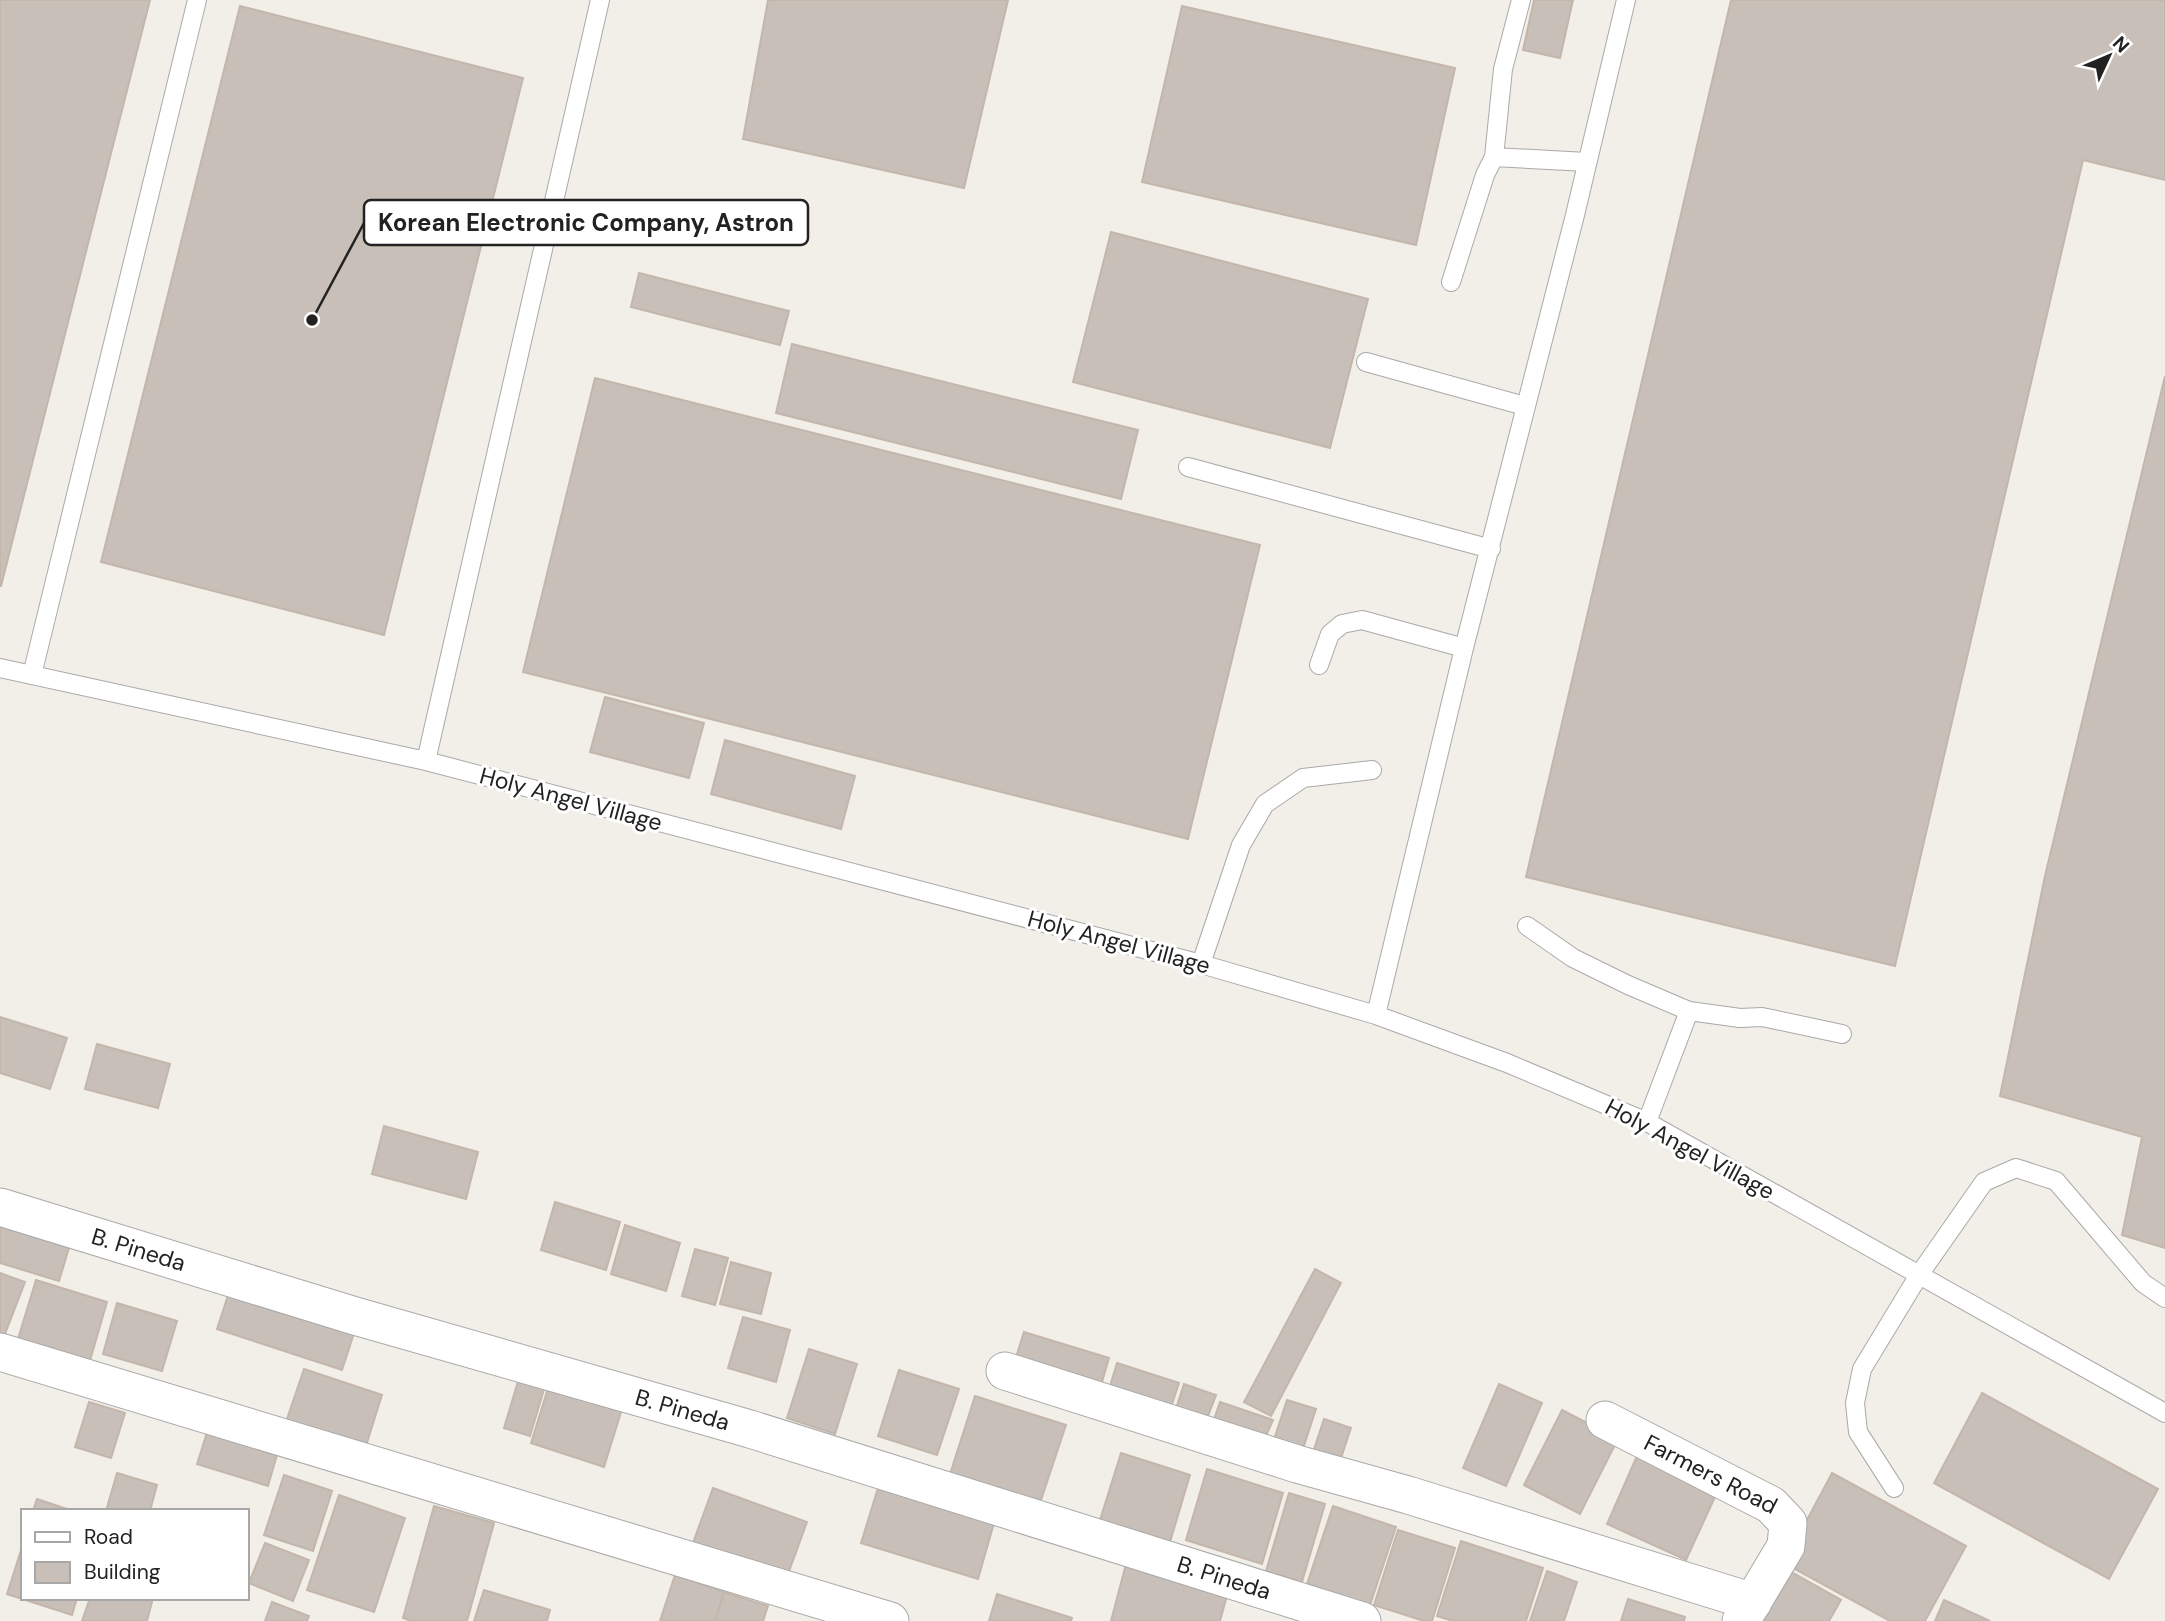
<svg xmlns="http://www.w3.org/2000/svg" width="2165" height="1621" font-family="'DM Sans',sans-serif">
	<style>
		.building { fill: #c7bfb8; stroke: #c4b6ab; stroke-width: 2 }
		.lines { fill: none; stroke-linecap: round; stroke-linejoin: round }
		.service-casing { stroke: #a9a9a9; stroke-width: 20 }
		.minor-casing { stroke: #a9a9a9; stroke-width: 39 }
		.service { stroke: #fff; stroke-width: 18 }
		.minor { stroke: #fff; stroke-width: 37 }
		.labels { text-anchor: middle; stroke-width: 6; stroke-linejoin: round; paint-order: stroke }
		.street-label { font-size: 23px; fill: #222; stroke: #fff }
		.leader { fill: none; stroke: #222; stroke-width: 2.5 }
		.callout-dot { fill: #222; stroke: #fff; stroke-width: 2.5 }
		.callout { fill: #fff; stroke: #222; stroke-width: 2.5 }
		.callout-label { font-size: 24px; text-anchor: middle; font-weight: bold; fill: #222 }
	</style>
	<rect width="100%" height="100%" fill="#f2efe9"/>
	<path class="building" d="M 0,0 L 150,0 L 1,586 L 0,586 Z
		M 768,0 L 1008,0 L 964,188 L 743,139 Z
		M 1534,0 L 1573,0 L 1560,58 L 1523,50 Z
		M 1731,0 L 2165,0 L 2165,180 L 2083,160 L 1895,966 L 1526,877 Z
		M 240,6 L 523,78 L 384,635 L 101,562 Z
		M 1182,6 L 1455,68 L 1416,245 L 1142,182 Z
		M 1111,232 L 1368,299 L 1330,448 L 1073,382 Z
		M 639,273 L 789,311 L 780,345 L 631,307 Z
		M 792,344 L 1138,430 L 1121,499 L 776,413 Z
		M 2165,376 L 2165,1248 L 2122,1235 L 2142,1137 L 2000,1096 L 2045,876 Z
		M 595,378 L 1260,545 L 1188,839 L 523,672 Z
		M 605,697 L 704,723 L 689,778 L 590,752 Z
		M 725,740 L 855,776 L 841,829 L 711,794 Z
		M 0,1017 L 67,1038 L 50,1089 L 0,1073 Z
		M 97,1044 L 170,1064 L 158,1108 L 85,1089 Z
		M 384,1126 L 478,1152 L 466,1199 L 372,1174 Z
		M 555,1202 L 620,1222 L 606,1270 L 541,1250 Z
		M 0,1215 L 72,1238 L 59,1281 L 0,1263 Z
		M 625,1225 L 680,1243 L 666,1291 L 611,1274 Z
		M 695,1249 L 728,1258 L 715,1305 L 682,1296 Z
		M 731,1262 L 771,1273 L 761,1314 L 720,1304 Z
		M 1315,1269 L 1341,1283 L 1271,1416 L 1244,1402 Z
		M 0,1273 L 25,1282 L 0,1347 Z
		M 36,1280 L 107,1302 L 89,1364 L 17,1342 Z
		M 233,1280 L 358,1321 L 342,1370 L 217,1329 Z
		M 117,1303 L 177,1321 L 162,1371 L 103,1354 Z
		M 743,1317 L 790,1330 L 776,1382 L 728,1368 Z
		M 1024,1332 L 1109,1358 L 1098,1396 L 1012,1370 Z
		M 809,1349 L 857,1364 L 835,1434 L 787,1418 Z
		M 1117,1363 L 1179,1383 L 1167,1419 L 1106,1399 Z
		M 304,1369 L 382,1395 L 365,1449 L 286,1422 Z
		M 899,1370 L 959,1389 L 937,1455 L 878,1436 Z
		M 519,1378 L 545,1386 L 530,1436 L 504,1428 Z
		M 1184,1384 L 1216,1395 L 1203,1429 L 1172,1421 Z
		M 1499,1384 L 1542,1403 L 1506,1486 L 1463,1468 Z
		M 549,1385 L 622,1409 L 604,1467 L 531,1443 Z
		M 1982,1393 L 2158,1489 L 2109,1579 L 1934,1483 Z
		M 975,1396 L 1066,1425 L 1040,1503 L 950,1474 Z
		M 1287,1400 L 1316,1409 L 1300,1458 L 1271,1449 Z
		M 89,1402 L 125,1413 L 111,1458 L 75,1447 Z
		M 1220,1402 L 1273,1420 L 1261,1447 L 1209,1434 Z
		M 1562,1410 L 1618,1439 L 1580,1514 L 1524,1485 Z
		M 1324,1419 L 1351,1428 L 1338,1467 L 1311,1458 Z
		M 209,1426 L 279,1448 L 268,1486 L 197,1464 Z
		M 1640,1449 L 1720,1486 L 1686,1560 L 1607,1524 Z
		M 1121,1453 L 1190,1475 L 1170,1542 L 1100,1520 Z
		M 1207,1469 L 1283,1493 L 1262,1564 L 1186,1540 Z
		M 117,1473 L 157,1485 L 150,1511 L 106,1511 Z
		M 1832,1473 L 1966,1546 L 1925,1621 L 1890,1621 L 1784,1563 Z
		M 284,1475 L 332,1491 L 313,1551 L 264,1535 Z
		M 713,1488 L 807,1522 L 784,1585 L 690,1551 Z
		M 878,1488 L 994,1523 L 978,1579 L 861,1543 Z
		M 1289,1493 L 1325,1504 L 1302,1582 L 1266,1571 Z
		M 339,1495 L 405,1518 L 374,1612 L 307,1590 Z
		M 37,1499 L 73,1511 L 33,1511 Z
		M 434,1506 L 494,1523 L 467,1621 L 411,1621 L 403,1618 Z
		M 1333,1506 L 1396,1527 L 1370,1605 L 1307,1584 Z
		M 1398,1530 L 1455,1548 L 1432,1621 L 1424,1621 L 1374,1605 Z
		M 1461,1541 L 1543,1568 L 1526,1621 L 1453,1621 L 1437,1616 Z
		M 265,1543 L 309,1560 L 293,1601 L 249,1583 Z
		M 23,1544 L 23,1598 L 77,1598 L 72,1615 L 7,1594 Z
		M 1126,1564 L 1228,1592 L 1220,1621 L 1111,1621 Z
		M 1788,1570 L 1841,1600 L 1829,1621 L 1760,1621 Z
		M 1547,1571 L 1577,1582 L 1564,1621 L 1530,1621 Z
		M 675,1575 L 724,1592 L 715,1621 L 660,1621 Z
		M 484,1590 L 550,1610 L 547,1621 L 474,1621 Z
		M 724,1592 L 768,1606 L 763,1621 L 715,1621 Z
		M 997,1594 L 1072,1618 L 1071,1621 L 989,1621 Z
		M 90,1598 L 153,1598 L 147,1621 L 82,1621 Z
		M 1628,1599 L 1685,1617 L 1684,1621 L 1621,1621 Z
		M 1944,1600 L 1990,1621 L 1935,1621 Z
		M 272,1602 L 309,1616 L 307,1621 L 265,1621 Z"/>
	<g class="lines">
		<defs>
			<path id="service" d="M 1494,157 L 1503,69 L 1521,0
				M 1451,282 L 1485,175 L 1494,157 L 1587,162
				M 1366,362 L 1525,406
				M 1188,467 L 1491,549
				M 1319,665 L 1330,634 L 1342,624 L 1362,620 L 1464,648
				M 0,668 L 426,761 L 1201,964 L 1376,1015 L 1507,1063 L 1647,1122 L 2165,1413
				M 32,675 L 197,0
				M 426,761 L 600,0
				M 1527,926 L 1573,958 L 1628,985 L 1689,1011 L 1740,1018 L 1762,1017 L 1842,1034
				M 1201,964 L 1241,845 L 1265,804 L 1303,778 L 1372,770
				M 1376,1015 L 1464,648 L 1575,215 L 1626,0
				M 1647,1122 L 1689,1011
				M 1894,1488 L 1858,1432 L 1855,1403 L 1862,1369 L 1919,1275 L 1984,1182 L 2016,1168 L 2056,1181 L 2143,1283 L 2165,1298"/>
			<g id="minor">
				<path id="s1" d="M 0,1207 L 355,1316 L 750,1429 L 1362,1621"/>
				<path d="M 0,1352 L 890,1621"/>
				<path d="M 1005,1371 L 1297,1464 L 1408,1495 L 1753,1602"/>
				<path id="s2" d="M 1605,1420 L 1771,1505 L 1788,1523 L 1786,1546 L 1741,1621"/>
			</g>
		</defs>
		<use href="#service" class="service-casing"/>
		<use href="#minor" class="minor-casing"/>
		<use href="#service" class="service"/>
		<use href="#minor" class="minor"/>
	</g>
	<g class="labels">
		<g class="street-label">
			<text transform="translate(571 799) rotate(15)" y="8">Holy Angel Village</text>
			<text transform="translate(1119 942) rotate(15)" y="8">Holy Angel Village</text>
			<text transform="translate(1690 1149) rotate(28)" y="8">Holy Angel Village</text>
			<text dy="8" stroke="none"><textPath href="#s1" startOffset="145">B. Pineda</textPath></text>
			<text dy="8" stroke="none"><textPath href="#s1" startOffset="712">B. Pineda</textPath></text>
			<text dy="8" stroke="none"><textPath href="#s2" startOffset="119">Farmers Road</textPath></text>
			<text dy="8" stroke="none"><textPath href="#s1" startOffset="1279">B. Pineda</textPath></text>
		</g>
	</g>
	<path class="leader" d="M312 320L364 223"/>
	<circle class="callout-dot" cx="312" cy="320" r="7"/>
	<rect class="callout" x="364" y="200" width="444" height="45" rx="7"/>
	<g class="callout-label">
		<text x="586" y="231">Korean Electronic Company, Astron</text>
	</g>
	<rect x="21" y="1509" width="228" height="91" fill="#ffffff" stroke="#a7a7a7" stroke-width="2"/>
	<rect x="35" y="1532" width="35" height="10" fill="#ffffff" stroke="#a7a7a7" stroke-width="2"/>
	<text x="84" y="1544" font-size="21" fill="#222222">Road</text>
	<rect x="35" y="1562" width="35" height="21" fill="#c7bfb8" stroke="#a7a7a7" stroke-width="2"/>
	<text x="84" y="1579" font-size="21" fill="#222222">Building</text>
	<g transform="translate(2109 56) rotate(46)" stroke="#ffffff" stroke-width="5" paint-order="stroke">
	<path d="M0-5L12 26L0 18L-12 26Z" fill="#222222"/>
	<text y="-10" font-size="19" font-weight="bold" text-anchor="middle" fill="#222222">N</text>
	</g>
</svg>
